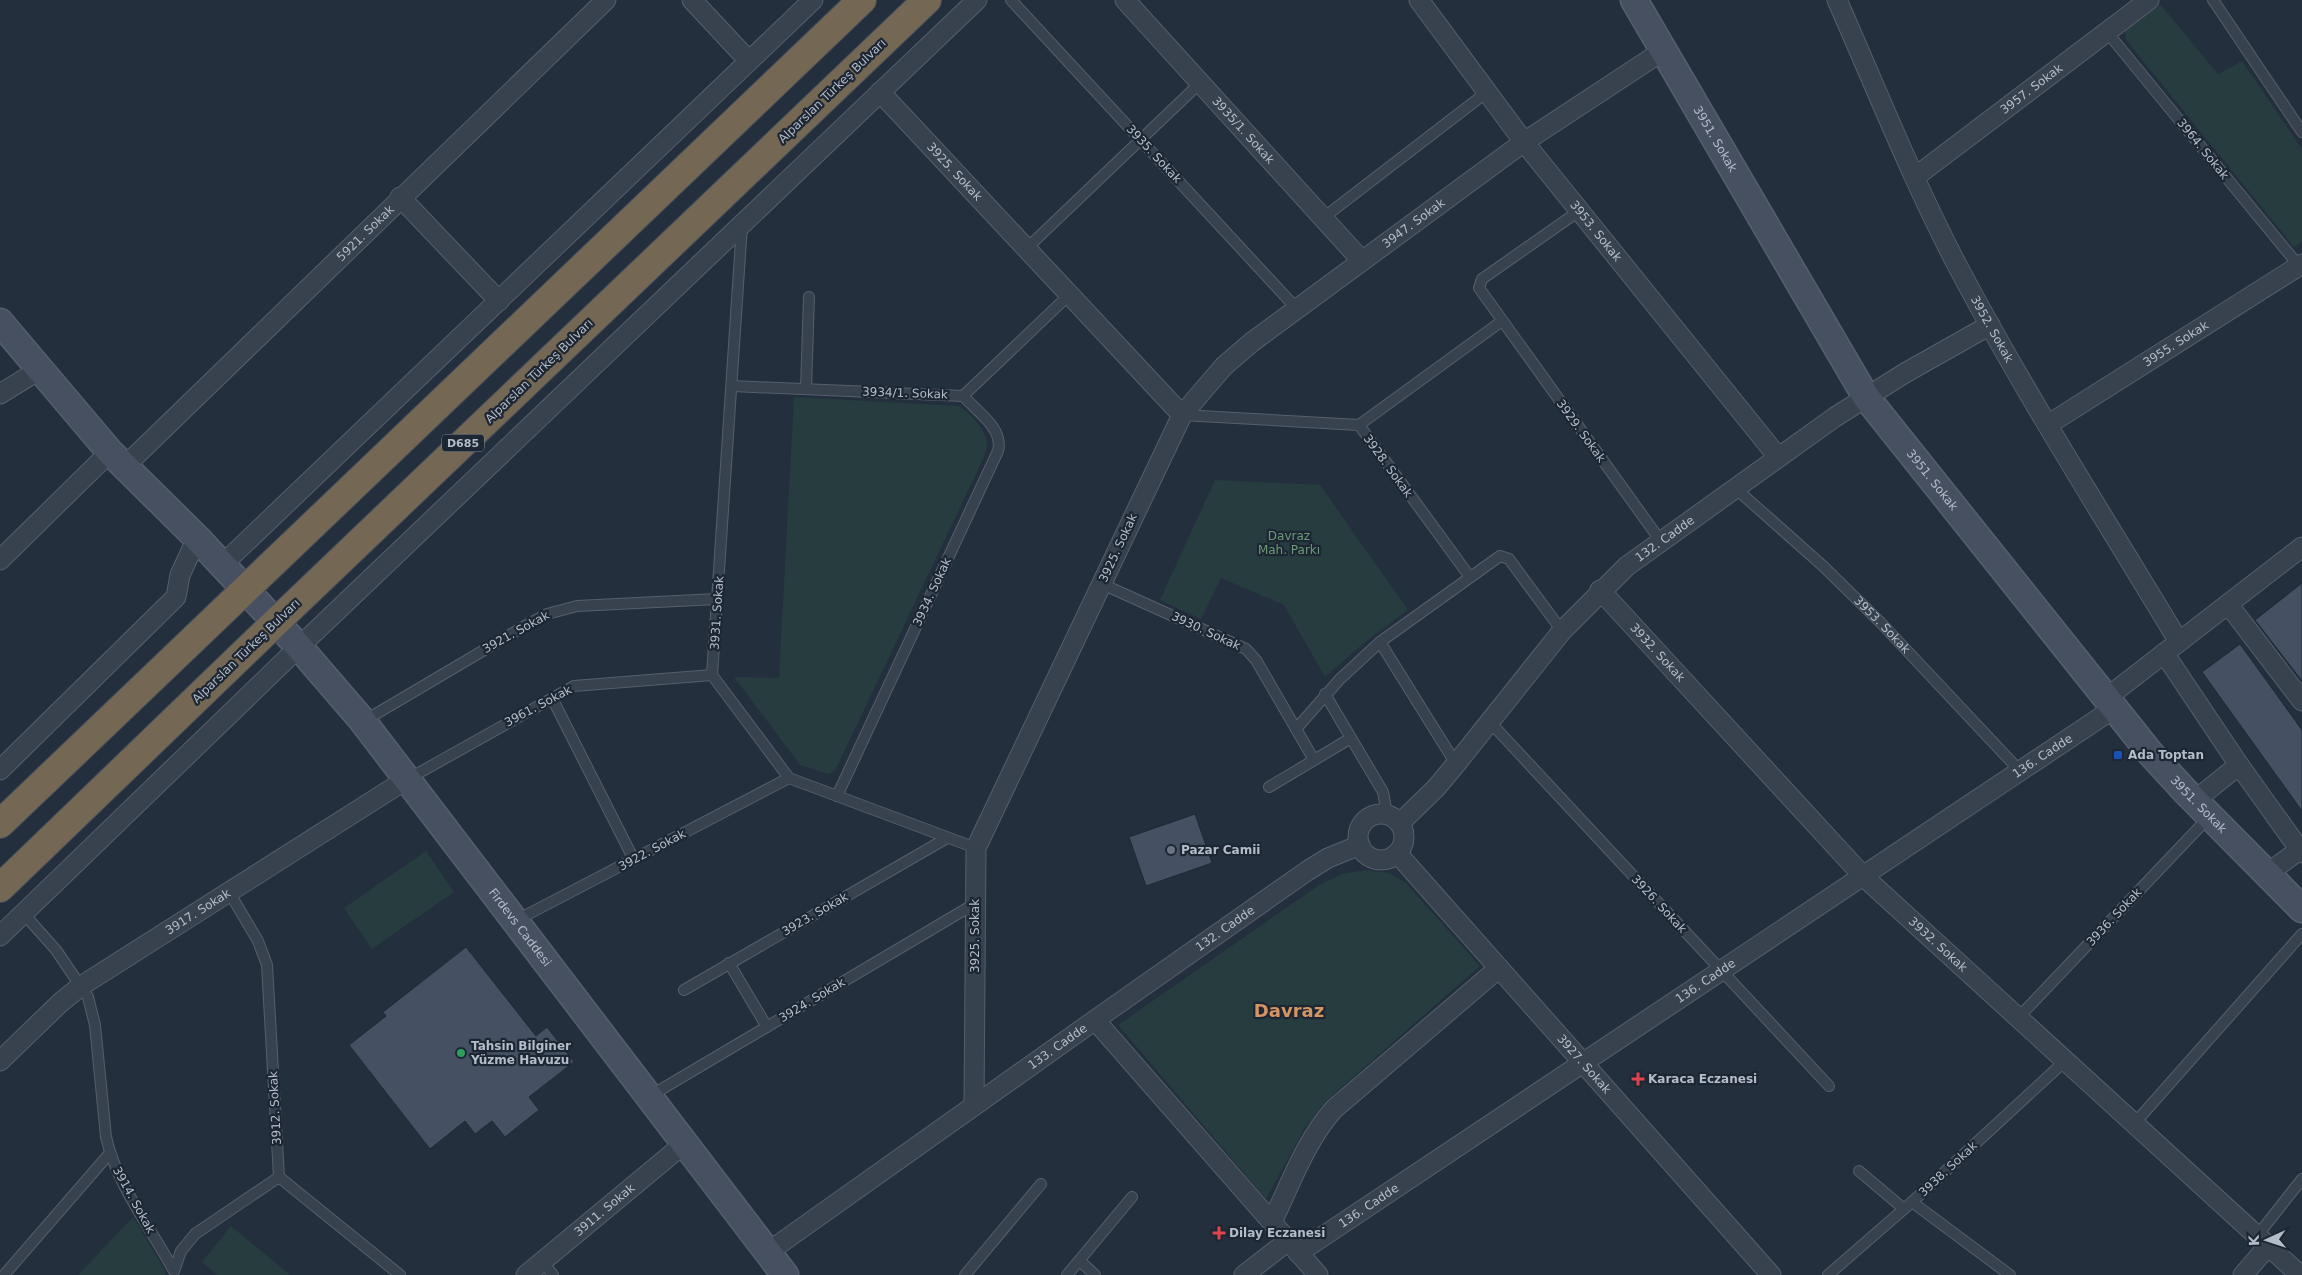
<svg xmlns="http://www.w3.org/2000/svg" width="2302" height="1275" font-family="'DejaVu Sans',sans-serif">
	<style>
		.green { fill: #263c3f }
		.building { fill: #455162; stroke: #1f2835 }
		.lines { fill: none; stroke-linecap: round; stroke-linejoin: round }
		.lane-casing { stroke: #565f6c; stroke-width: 12 }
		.street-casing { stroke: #565f6c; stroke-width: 21 }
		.secondary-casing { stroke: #565f6c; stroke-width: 29 }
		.highway-casing { stroke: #434c59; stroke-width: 30 }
		.lane { stroke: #38414e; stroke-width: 10 }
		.street { stroke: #38414e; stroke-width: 19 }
		.secondary { stroke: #465061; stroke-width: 26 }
		.highway { stroke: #746855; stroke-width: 28 }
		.transit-dot { fill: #1a4fb4; stroke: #1d2633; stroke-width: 2 }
		.worship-dot { fill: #6b7280; stroke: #1d2633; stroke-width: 2 }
		.leisure-dot { fill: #2e9e5b; stroke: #1d2633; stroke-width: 2 }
		.health-dot { fill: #e0444e; stroke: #1d2633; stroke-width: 2 }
		.labels { text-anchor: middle; stroke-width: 4.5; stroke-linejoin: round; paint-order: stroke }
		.shield { fill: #1d2633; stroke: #878f9c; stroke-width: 1 }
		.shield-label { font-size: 11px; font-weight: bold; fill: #b4bcc9 }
		.street-label { font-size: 12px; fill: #b4bcc9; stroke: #1d2633 }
		.park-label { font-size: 12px; fill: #6b9a76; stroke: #1d2633 }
		.poi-label { font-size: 12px; font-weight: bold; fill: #b4bcc9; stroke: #1d2633; text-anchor: start }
		.district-label { font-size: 18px; font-weight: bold; fill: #d59563; stroke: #1d2633 }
	</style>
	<rect width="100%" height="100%" fill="#242f3e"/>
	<path class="green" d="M 2160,4 L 2218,74 L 2242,61 L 2302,149 L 2302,242 L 2294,247 L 2126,40 L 2125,30 Z
		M 794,397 L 959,406 C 970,413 987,430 987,445 C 987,448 985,453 984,457 L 835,771 L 829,774 L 800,765 L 734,677 L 779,678 Z
		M 1215,480 L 1320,485 L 1408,610 L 1364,643 L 1325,677 L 1284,605 L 1221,578 L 1201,619 L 1160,600 Z
		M 426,851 L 454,892 L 372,949 L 344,908 Z
		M 1366,870 L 1389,873 L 1406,883 L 1480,966 L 1325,1102 L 1304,1129 L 1266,1199 L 1118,1025 L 1319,885 L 1342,874 Z
		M 133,1217 L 166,1272 L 165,1275 L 78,1275 Z
		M 231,1226 L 290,1275 L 217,1275 L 202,1262 Z"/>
	<path class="building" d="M 2302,583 L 2302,681 L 2255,620 Z
		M 2240,644 L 2302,730 L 2302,811 L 2202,672 Z
		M 1195,814 L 1212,863 L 1146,886 L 1129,837 Z
		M 466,947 L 536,1036 L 547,1027 L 574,1062 L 529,1097 L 539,1110 L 505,1137 L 492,1121 L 475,1134 L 465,1121 L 430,1149 L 349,1045 L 386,1016 L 383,1012 Z"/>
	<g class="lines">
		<defs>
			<g id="lane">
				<path d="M 1011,0 L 1297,309"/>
				<path d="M 2213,0 L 2302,132"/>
				<path d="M 2107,32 L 2299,266"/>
				<path d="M 1579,211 L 1482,279 L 1479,288 L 1660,540"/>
				<path d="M 1323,218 L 1487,92"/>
				<path d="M 742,225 L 712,675 L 789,778 L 976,848"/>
				<path d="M 1026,249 L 1200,83"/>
				<path d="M 732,386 L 963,396 L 1069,295"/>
				<path d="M 806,389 L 809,297"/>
				<path d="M 1182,415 L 1359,425 L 1470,577"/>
				<path d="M 1359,425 L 1502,321"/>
				<path id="s1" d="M 1735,488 L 1823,566 L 1881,623 L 2020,771"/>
				<path d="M 1102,584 L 1246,649 L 1256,660 L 1314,760"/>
				<path d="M 1380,642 L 1456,764"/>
				<path d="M 1325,694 L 1351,738"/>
				<path d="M 552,698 L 634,860"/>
				<path d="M 364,721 L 530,623 L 547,614 L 577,606 L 717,599"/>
				<path d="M 1489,721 L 1829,1086"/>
				<path d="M 1296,729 L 1340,679 L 1380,642 L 1500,556 L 1509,559 L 1562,631"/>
				<path d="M 408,779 L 574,686 L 712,675"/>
				<path d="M 1269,787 L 1351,738 L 1383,792 L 1387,814"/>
				<path d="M 837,796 L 998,451 C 1004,429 977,411 963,396"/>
				<path d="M 229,892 L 258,941 L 267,965 L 279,1177 L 400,1275"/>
				<path d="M 24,914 L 56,950 L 88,997 L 95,1025 L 106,1137 C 117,1186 151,1228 174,1271 L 181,1251 L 195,1234 L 279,1177"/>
				<path d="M 515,921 L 789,778"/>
				<path d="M 729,963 L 767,1027"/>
				<path d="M 684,990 L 947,838"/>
				<path d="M 2018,1018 L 2209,817"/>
				<path d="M 650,1096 L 976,903"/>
				<path d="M 2134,1124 L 2302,934"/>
				<path d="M 1859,1171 L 1904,1209"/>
				<path d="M 1912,1202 L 2010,1275"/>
				<path d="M 2257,1236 L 2302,1179"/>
				<path d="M 542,1261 L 553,1275"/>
				<path d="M 1080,1261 L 1095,1275"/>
				<path d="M 4,1275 L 110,1153"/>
				<path d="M 965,1275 L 1041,1184"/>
				<path d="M 1067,1275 L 1132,1197"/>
				<path d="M 1828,1275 L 1912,1202 L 2065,1061"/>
			</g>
			<g id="street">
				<path d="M 692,0 L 749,61"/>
				<path id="s2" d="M 1125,0 L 1362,261"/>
				<path id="s3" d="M 1419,0 L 1524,142 L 1778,457"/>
				<path id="s4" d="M 1837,0 C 1876,88 1912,179 1957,265 C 2025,394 2104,517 2179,642"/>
				<path id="s5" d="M 880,92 L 1182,415 L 976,848 L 974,1105"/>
				<path id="s6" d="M 1915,177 L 2149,0"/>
				<path d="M 400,197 L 499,301"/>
				<path d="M 0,394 L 39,370"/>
				<path id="s7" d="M 1182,415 L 1224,366 L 1252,342 L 1524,142 L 1664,50"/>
				<path id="s8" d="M 2049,424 L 2302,264"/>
				<path id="s9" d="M 124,467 L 606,0"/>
				<path d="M 0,560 L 110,452"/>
				<path d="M 222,565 L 813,0"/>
				<path id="s10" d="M 1600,590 L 1863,876 L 2300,1275"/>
				<path d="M 2228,604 L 2302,701"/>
				<path d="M 2164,653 L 2239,765 L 2194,801"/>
				<path d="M 2105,699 L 2302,547"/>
				<path d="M 2239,765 L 2302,853"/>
				<path d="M 0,770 L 176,597 L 180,575 L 197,538"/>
				<circle cx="1381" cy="837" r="23"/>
				<path id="s11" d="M 1400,823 L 1436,788 L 1456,764 L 1562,631 L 1627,566 L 1835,417 L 1905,373 L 1990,325"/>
				<path id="s12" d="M 1397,853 L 1771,1275"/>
				<path d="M 2267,874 L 2302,848"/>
				<path d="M 0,936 L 299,647 L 977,0"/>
				<path id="s13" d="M 1095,1020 L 1307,871 L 1328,858 L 1360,845"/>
				<path id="s14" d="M 0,1061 L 60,1003 L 81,986 L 407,779"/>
				<path d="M 1272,1222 C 1290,1185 1306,1140 1334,1109 L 1499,968"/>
				<path id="s15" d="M 768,1252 L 1095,1020 L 1318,1275"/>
				<path id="s16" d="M 1298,1253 L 2113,709"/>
				<path id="s17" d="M 526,1275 L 685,1143"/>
				<path d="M 1244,1275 L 1288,1241"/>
				<path d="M 2243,1275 L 2268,1246"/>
			</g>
			<g id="secondary">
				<path id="s18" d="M 1634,0 L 1866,397 L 2151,754 L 2185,791 L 2302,909"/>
				<path id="s19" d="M 0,322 L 110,452 L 197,538 L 299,647 L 361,719 L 785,1275"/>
			</g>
			<path id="highway" d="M 0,824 L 862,0
				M 0,888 L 276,622 L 927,0"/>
		</defs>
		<use href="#lane" class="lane-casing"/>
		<use href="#street" class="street-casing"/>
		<use href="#secondary" class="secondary-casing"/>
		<use href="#highway" class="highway-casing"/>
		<use href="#lane" class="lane"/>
		<use href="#street" class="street"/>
		<use href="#secondary" class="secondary"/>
		<use href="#highway" class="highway"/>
	</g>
	<rect class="transit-dot" x="2113" y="750" width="10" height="10" rx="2.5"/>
	<circle class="worship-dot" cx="1171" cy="850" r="5"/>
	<circle class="leisure-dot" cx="461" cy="1053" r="5"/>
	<g class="health-dot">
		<path d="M1635.5 1071.5h5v5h5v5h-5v5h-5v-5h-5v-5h5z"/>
		<path d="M1216.5 1225.5h5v5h5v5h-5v5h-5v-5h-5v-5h5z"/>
	</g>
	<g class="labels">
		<rect class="shield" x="442" y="434.5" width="42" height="17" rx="4"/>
		<g class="shield-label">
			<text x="463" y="447">D685</text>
		</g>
		<g class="street-label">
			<text dy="4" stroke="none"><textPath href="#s6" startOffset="146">3957. Sokak</textPath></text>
			<text transform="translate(832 91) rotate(-44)" y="4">Alparslan Türkeş Bulvarı</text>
			<text dy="4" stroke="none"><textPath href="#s2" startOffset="176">3935/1. Sokak</textPath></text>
			<text dy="4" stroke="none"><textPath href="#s18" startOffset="161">3951. Sokak</textPath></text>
			<text transform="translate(2203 149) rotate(51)" y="4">3964. Sokak</text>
			<text transform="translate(1154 154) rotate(47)" y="4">3935. Sokak</text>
			<text dy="4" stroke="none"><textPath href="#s5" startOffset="109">3925. Sokak</textPath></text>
			<text dy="4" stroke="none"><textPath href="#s7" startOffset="302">3947. Sokak</textPath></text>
			<text dy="4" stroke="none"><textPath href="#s3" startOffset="291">3953. Sokak</textPath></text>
			<text dy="4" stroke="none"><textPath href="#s9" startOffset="336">5921. Sokak</textPath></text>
			<text dy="4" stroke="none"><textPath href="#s4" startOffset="364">3952. Sokak</textPath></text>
			<text dy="4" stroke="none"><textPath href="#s8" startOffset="150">3955. Sokak</textPath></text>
			<text transform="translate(539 371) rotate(-44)" y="4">Alparslan Türkeş Bulvarı</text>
			<text transform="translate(905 393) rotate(2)" y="4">3934/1. Sokak</text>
			<text transform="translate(1581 431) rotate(54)" y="4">3929. Sokak</text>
			<text transform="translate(1388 466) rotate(54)" y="4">3928. Sokak</text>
			<text dy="4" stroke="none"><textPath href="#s18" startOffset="566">3951. Sokak</textPath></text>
			<text dy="4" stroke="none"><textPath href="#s11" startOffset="390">132. Cadde</textPath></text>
			<text transform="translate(1118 548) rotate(-65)" y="4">3925. Sokak</text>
			<text transform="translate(932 592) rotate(-65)" y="4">3934. Sokak</text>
			<text transform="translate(717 613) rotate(-86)" y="4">3931. Sokak</text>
			<text dy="4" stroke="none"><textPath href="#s1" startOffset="201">3953. Sokak</textPath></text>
			<text transform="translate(1206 631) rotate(25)" y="4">3930. Sokak</text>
			<text transform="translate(516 632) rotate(-29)" y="4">3921. Sokak</text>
			<text transform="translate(246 651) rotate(-44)" y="4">Alparslan Türkeş Bulvarı</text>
			<text dy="4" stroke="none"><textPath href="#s10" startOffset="85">3932. Sokak</textPath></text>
			<text transform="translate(538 706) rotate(-28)" y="4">3961. Sokak</text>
			<text dy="4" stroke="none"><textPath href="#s16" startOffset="895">136. Cadde</textPath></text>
			<text dy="4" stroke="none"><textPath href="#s18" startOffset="986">3951. Sokak</textPath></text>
			<text transform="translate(652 850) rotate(-28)" y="4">3922. Sokak</text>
			<text transform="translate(1659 904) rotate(47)" y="4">3926. Sokak</text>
			<text dy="4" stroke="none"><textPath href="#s14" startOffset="249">3917. Sokak</textPath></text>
			<text transform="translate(815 914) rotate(-30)" y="4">3923. Sokak</text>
			<text transform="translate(2114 917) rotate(-47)" y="4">3936. Sokak</text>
			<text dy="4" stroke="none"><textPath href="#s19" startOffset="799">Firdevs Caddesi</textPath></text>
			<text dy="4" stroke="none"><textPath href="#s13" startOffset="159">132. Cadde</textPath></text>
			<text transform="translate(975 936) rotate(-90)" y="4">3925. Sokak</text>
			<text dy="4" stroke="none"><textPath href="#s10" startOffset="490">3932. Sokak</textPath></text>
			<text dy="4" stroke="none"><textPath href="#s16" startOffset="490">136. Cadde</textPath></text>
			<text transform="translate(812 1000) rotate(-31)" y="4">3924. Sokak</text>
			<text dy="4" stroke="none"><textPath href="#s15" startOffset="355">133. Cadde</textPath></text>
			<text dy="4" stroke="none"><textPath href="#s12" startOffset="282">3927. Sokak</textPath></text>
			<text transform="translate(275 1108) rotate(-93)" y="4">3912. Sokak</text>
			<text transform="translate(1948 1169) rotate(-43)" y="4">3938. Sokak</text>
			<text transform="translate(134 1200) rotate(61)" y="4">3914. Sokak</text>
			<text dy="4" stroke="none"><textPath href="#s16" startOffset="85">136. Cadde</textPath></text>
			<text dy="4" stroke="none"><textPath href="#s17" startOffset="102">3911. Sokak</textPath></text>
		</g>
		<g class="park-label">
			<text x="1289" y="540">Davraz<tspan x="1289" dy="14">Mah. Parkı</tspan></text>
		</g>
		<g class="poi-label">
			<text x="2128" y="759">Ada Toptan</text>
			<text x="1181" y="854">Pazar Camii</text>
			<text x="471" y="1050">Tahsin Bilginer<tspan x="471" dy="14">Yüzme Havuzu</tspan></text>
			<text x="1648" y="1083">Karaca Eczanesi</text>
			<text x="1229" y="1237">Dilay Eczanesi</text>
		</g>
		<g class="district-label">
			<text x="1289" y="1017">Davraz</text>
		</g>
	</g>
	<g transform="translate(2267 1240) rotate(267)" stroke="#1d2633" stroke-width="4" paint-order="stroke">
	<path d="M0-4L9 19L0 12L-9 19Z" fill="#b4bcc9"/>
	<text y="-8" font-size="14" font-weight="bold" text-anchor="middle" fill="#b4bcc9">K</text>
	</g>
</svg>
